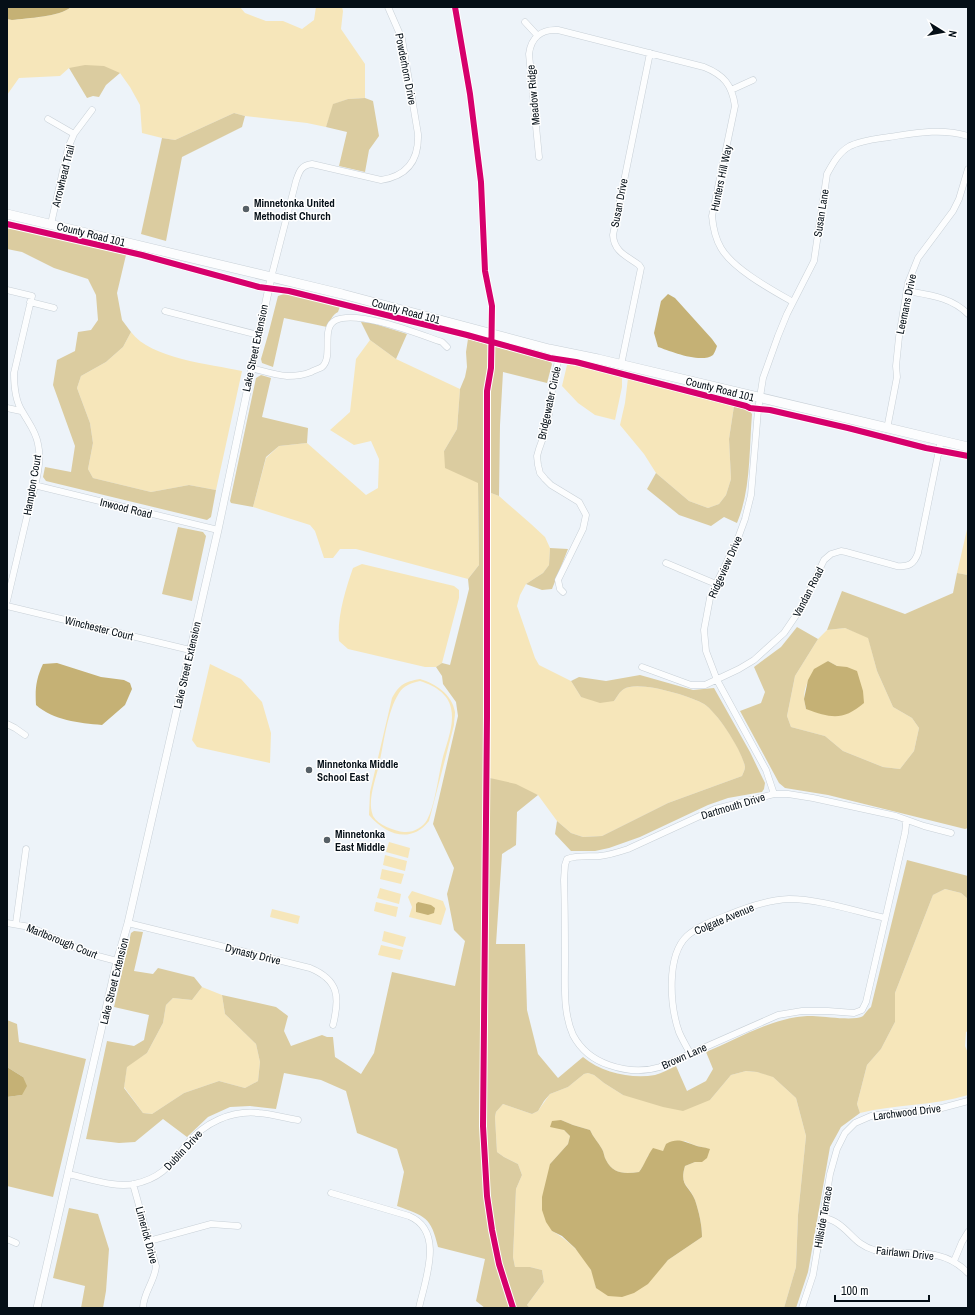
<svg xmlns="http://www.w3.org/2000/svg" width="975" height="1315" font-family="'Archivo Narrow',sans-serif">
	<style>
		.green { fill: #f6e6ba; fill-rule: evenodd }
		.forest { fill: #dbcca0 }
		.water { fill: #c5b175 }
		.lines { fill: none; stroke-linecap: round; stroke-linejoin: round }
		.minor-casing { stroke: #c8d0d7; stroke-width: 7 }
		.tertiary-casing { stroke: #c8d0d7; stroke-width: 8 }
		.primary-casing { stroke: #c8d0d7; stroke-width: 10 }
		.minor { stroke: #fcfdfe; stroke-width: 6 }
		.tertiary { stroke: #fcfdfe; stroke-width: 7 }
		.primary { stroke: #fcfdfe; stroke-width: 9 }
		.cycleway-casing { stroke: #fff; stroke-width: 8 }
		.cycleway { stroke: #d6006c; stroke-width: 6 }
		.poi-dot { fill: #565f66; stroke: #fff; stroke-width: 1.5 }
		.labels { text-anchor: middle; stroke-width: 3; stroke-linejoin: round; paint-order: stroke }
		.street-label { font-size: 11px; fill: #050f17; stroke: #fff }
		.poi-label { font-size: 11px; font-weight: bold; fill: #050f17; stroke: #fff; text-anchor: start }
	</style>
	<rect width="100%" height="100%" fill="#edf3f9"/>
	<path class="green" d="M 71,7 L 240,7 L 245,13 L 266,21 L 283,21 L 302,29 L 314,20 L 316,7 L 342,7 L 343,11 L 341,29 L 365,64 L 365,98 L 348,99 L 334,104 L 326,127 L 307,123 L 245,116 L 234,113 L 175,140 L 162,138 L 142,133 L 140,105 L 130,87 L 120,73 L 69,68 L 60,76 L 19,78 L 7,95 L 7,19 L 12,20 C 28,18 60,17 71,7 Z
		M 131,332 C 151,359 210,364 242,371 L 216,490 L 189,485 L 151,492 L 93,478 L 88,469 L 93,443 L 90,423 L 77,388 L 81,376 L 106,362 L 123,347 Z
		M 370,340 L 396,359 L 460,389 L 457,429 L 444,451 L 478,482 L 479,565 L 468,579 L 356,549 L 340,549 L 333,558 L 324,558 L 315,531 L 310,525 L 253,507 L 266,458 L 279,446 L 307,443 L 366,495 L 378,488 L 379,459 L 371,441 L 354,445 L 330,430 L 350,412 L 356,359 Z
		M 573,364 L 622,377 L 622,387 L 615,420 L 595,415 L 578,403 L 562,386 L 567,365 Z
		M 628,378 L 734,406 L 729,439 L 731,479 L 726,495 L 719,504 L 708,508 L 689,501 L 656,473 L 644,454 L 620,425 L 625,403 Z
		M 491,493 L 499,496 L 531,524 L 545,537 L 550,548 L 549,565 L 543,573 L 526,584 L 520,595 L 517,606 L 535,658 L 539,665 L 571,681 L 581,697 L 614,701 C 617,697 620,691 624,689 C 638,680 690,696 704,704 C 717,712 743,751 745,767 C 745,770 743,773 742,776 L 668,803 L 602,836 L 583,837 L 571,833 L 557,821 L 538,795 L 490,778 Z
		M 968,525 L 968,575 L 957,573 Z
		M 362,564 L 454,586 L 459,590 L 459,598 L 442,663 L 436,667 L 425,667 L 348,649 L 339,641 C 337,617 345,591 353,568 Z
		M 845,628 L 868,637 L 877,671 L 893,707 L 912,718 L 919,728 L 914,751 L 900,769 L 883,767 L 843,751 L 825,736 L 791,727 L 787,716 L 795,676 L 818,639 L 827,630 ZM 828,661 L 837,666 L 806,709 C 800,684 811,677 828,661 Z
		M 210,664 L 241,679 L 262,702 L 271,733 L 270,763 L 197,747 L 192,740 Z
		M 420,679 C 436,684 452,694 455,712 C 455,716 454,721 454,725 L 429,821 C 411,844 386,835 369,815 L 370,792 L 392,698 C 400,684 404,682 420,679 ZM 420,681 C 433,685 448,693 451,708 C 455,725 446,744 442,761 C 438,778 435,805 427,820 C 423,827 413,833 404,832 C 394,831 378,825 373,816 C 372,813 371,809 371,807 C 370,793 376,778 379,765 C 384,743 387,712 399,693 C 404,685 412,683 420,681 Z
		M 389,842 L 410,848 L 408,858 L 386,852 Z
		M 385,855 L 407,861 L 405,871 L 383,865 Z
		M 382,869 L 404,874 L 401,884 L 380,879 Z
		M 380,888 L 401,894 L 399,904 L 377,898 Z
		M 945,889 L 961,893 L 968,899 L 968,1031 L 966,1032 L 965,1046 L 968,1053 L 968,1095 C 933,1106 896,1104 860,1113 L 857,1104 L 867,1065 L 881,1049 L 895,1022 L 895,993 L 933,895 Z
		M 412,891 L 443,901 L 446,909 L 441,925 L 409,917 L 412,907 L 408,897 Z
		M 376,902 L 398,907 L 396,917 L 374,911 Z
		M 272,909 L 300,916 L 298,924 L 270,917 Z
		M 384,931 L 406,937 L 403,947 L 382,941 Z
		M 381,945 L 403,950 L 400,960 L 378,955 Z
		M 202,987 L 222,995 L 225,1014 L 256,1044 L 260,1062 L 258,1081 L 245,1088 L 219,1081 L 184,1093 L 152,1114 L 143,1113 L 124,1087 L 127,1066 L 147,1053 L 163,1023 L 166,1005 L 173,998 L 192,1000 Z
		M 746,1071 L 757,1072 L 772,1076 L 796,1098 L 806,1136 L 798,1215 L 796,1267 L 784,1308 L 530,1308 L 527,1305 L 544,1282 L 542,1270 L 530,1267 L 515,1267 L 513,1257 L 516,1189 L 522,1175 L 518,1164 L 504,1157 L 497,1152 L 495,1117 L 496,1112 L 503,1104 L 532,1114 L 538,1111 L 550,1094 L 568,1087 L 584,1074 L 588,1073 L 594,1075 L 604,1083 L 623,1095 L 710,1100 L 731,1075 ZM 561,1120 L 573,1125 L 590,1130 C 593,1137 598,1142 602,1149 C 604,1152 604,1157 606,1160 C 613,1174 624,1174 639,1172 L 647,1160 L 648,1155 L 663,1151 L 665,1148 L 685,1141 L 694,1145 L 709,1149 L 695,1162 L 685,1166 C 679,1186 689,1184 695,1200 C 699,1212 702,1225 702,1237 L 668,1260 L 658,1271 L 596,1288 C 595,1283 594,1275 591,1270 C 583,1254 567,1239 552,1231 L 550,1164 L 568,1144 L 570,1136 L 564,1130 Z"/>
	<path class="forest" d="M 85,65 L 104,66 L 120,73 L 106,85 L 99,97 L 93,96 L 87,98 L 69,68 Z
		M 365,98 L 373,101 L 379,136 L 369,150 L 365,172 L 339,166 L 347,132 L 326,127 L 333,104 L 348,99 Z
		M 234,113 L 245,116 L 242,127 L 182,157 L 166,241 L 141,234 L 162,138 L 175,140 Z
		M 7,227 L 126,255 L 117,293 L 122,320 L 131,332 L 123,347 L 106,362 L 81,376 L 77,388 L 90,423 L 93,443 L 88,469 L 93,478 L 151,492 L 189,485 L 216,490 L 211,517 L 207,520 L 46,481 L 43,477 L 45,467 L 71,472 L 75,446 L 53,385 L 57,360 L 75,351 L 78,332 L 91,330 L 98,320 L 96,295 L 88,279 L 54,268 L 22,252 L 7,249 Z
		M 287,293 L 340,306 L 338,312 C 332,315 330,321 327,327 L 284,318 L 273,367 L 262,363 L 261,359 L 268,335 L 278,296 Z
		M 361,322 L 372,323 L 407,334 L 396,359 L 370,340 Z
		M 468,339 L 503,349 L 546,358 L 550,360 L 552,364 L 547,383 L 503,372 L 500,425 L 499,496 L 491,493 L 490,778 L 516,784 L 538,795 L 517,812 L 516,845 L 502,854 L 496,944 L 525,944 L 527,1010 L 538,1054 L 558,1078 L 583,1057 C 602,1073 632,1079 655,1075 C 662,1073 669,1069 676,1066 L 687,1091 L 706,1081 L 713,1069 L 706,1052 C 739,1038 772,1018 807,1016 C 820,1015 853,1022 863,1016 C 865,1014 868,1009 871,1007 L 907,860 L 968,876 L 968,899 L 961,893 L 945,889 L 933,895 L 895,993 L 895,1022 L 881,1049 L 867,1065 L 857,1104 L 860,1113 L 841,1127 L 830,1147 L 808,1272 L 796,1308 L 784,1308 L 796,1267 L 798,1215 L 806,1136 L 796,1098 L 773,1077 L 757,1072 L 746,1071 L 731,1075 L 710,1100 L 683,1111 L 663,1107 L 623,1095 L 604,1083 L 594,1075 L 588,1073 L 584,1074 L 568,1087 L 550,1094 L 544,1101 L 538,1111 L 532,1114 L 503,1104 L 496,1112 L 495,1117 L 497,1152 L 504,1157 L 518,1164 L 522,1175 L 516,1189 L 513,1257 L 515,1267 L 530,1267 L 542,1270 L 544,1282 L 527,1305 L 530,1308 L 485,1308 L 476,1301 L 485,1259 L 438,1247 C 431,1217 425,1216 397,1206 L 404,1172 L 397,1149 L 357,1133 L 346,1091 L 321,1080 L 284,1073 L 276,1109 L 250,1106 L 230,1107 L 208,1117 L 187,1137 L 163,1119 L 135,1142 L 119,1143 L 86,1139 L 107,1041 L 134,1046 L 144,1040 L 149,1015 L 114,1007 L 131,933 L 134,931 L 143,932 L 134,971 L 153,974 L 158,968 L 194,977 L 202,987 L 192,1000 L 173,998 L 166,1005 L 163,1023 L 147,1053 L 127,1067 L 124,1088 L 143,1113 L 152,1114 L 184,1093 L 219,1081 L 245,1088 L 258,1081 L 260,1062 L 256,1044 L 225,1014 L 222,995 L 276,1007 L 288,1016 L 284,1031 L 291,1046 L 322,1035 L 327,1037 L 333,1037 L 335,1057 L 361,1074 L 374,1053 L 392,972 L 455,986 L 465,941 L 454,930 L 447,894 L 454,868 L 433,824 L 458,716 L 456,702 L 443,684 L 442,676 L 436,667 L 442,663 L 450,665 L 469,589 L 468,579 L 479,565 L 478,483 L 445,468 L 444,451 L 457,429 L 460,389 L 465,377 L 467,367 L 466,352 Z
		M 261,375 L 271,378 L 262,417 L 308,428 L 307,443 L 279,446 L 266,457 L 253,507 L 231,503 L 230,501 L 256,378 Z
		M 734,406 C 741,407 748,407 752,414 C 749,450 751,490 737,523 L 724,517 L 711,526 L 679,515 L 647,489 L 656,473 L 689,501 L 708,508 L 719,504 L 726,495 L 731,479 L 729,439 Z
		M 178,527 L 203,532 L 206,536 L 192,601 L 162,594 Z
		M 550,548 L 568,549 L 552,589 L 542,590 L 526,584 L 543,573 L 549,565 Z
		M 957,573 L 968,575 L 968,828 L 965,829 L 828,795 L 785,788 L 779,783 L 740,711 L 761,703 L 765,692 L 754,667 L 781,647 L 797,627 L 818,639 L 795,676 L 787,716 L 791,727 L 825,736 L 843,751 L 883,767 L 900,769 L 914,751 L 919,728 L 912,718 L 893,707 L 877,671 L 868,638 L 845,628 L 827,630 L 842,591 L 905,614 L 953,593 Z
		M 640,675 L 693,690 L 714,688 L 750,752 L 765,783 L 764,789 L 762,792 L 728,798 L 708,805 L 640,837 L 609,848 L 595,851 L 571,851 L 555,834 L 557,821 L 571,833 L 583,837 L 602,836 L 668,803 L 742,776 C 743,773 745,770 745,767 C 743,752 717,712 704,704 C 690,696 638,680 624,689 C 620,691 617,697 614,701 L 600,703 L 581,697 L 571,681 L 579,677 L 606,681 Z
		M 7,1020 L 17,1024 L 19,1042 L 86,1059 L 53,1197 L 7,1186 L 7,1097 L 22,1095 L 23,1077 L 7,1067 Z
		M 69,1208 L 98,1214 L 109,1249 L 106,1291 L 103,1308 L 81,1308 L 85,1286 L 53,1278 Z"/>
	<path class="water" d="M 7,7 L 71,7 C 60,17 27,18 12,20 L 7,19 Z
		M 668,294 L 675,298 L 712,339 L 717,346 C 716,349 715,352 713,355 C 701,364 670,351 658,347 L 654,333 L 661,301 Z
		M 828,661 L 837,666 L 847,667 L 857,671 L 863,691 L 864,703 C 843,721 831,718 806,709 L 804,699 L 808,680 L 814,669 Z
		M 57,663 L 101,677 L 124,680 L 130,683 L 132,689 L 125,705 L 102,725 C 79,723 53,720 36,705 C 35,689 36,679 43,664 Z
		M 418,902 L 431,905 L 435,908 L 434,913 L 428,915 L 416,912 L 416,904 Z
		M 7,1067 L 23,1077 L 27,1086 L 22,1095 L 7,1097 Z
		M 561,1120 L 573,1125 L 590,1130 C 593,1137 598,1142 602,1149 C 604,1152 604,1157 606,1160 C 613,1174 624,1174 639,1172 C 645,1164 647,1156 653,1148 L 663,1151 L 666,1144 C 677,1138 682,1141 694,1145 C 699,1147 704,1147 710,1149 L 707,1158 L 702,1162 L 695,1162 L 685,1166 C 679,1186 689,1185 695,1200 C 699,1212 702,1225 702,1237 L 668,1260 L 648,1284 L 634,1293 L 622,1297 L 608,1296 L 596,1288 L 591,1270 L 575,1248 L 562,1236 L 552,1231 L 546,1222 L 542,1210 L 542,1197 L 550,1164 L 568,1144 L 570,1136 L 564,1130 L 550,1127 L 552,1121 Z"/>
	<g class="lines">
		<defs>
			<path id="minor" d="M 525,22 L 537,35
				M 731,90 L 753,80
				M 48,119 L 74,134
				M 539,157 L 529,54 C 531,37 542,29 558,30 L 704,67 C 724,75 732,85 735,106 L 712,216 C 713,227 715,238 721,248 C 733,269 772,290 793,302
				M 51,224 L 68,148 L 74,134 L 92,110
				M 271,278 L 296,181 C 299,172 301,165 312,164 L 381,180 C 407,176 419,160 418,134 L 402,39 L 388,7
				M 7,290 L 32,296 L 14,373 C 14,386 15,400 22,411 C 28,422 36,431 38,444 C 43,466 33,491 28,512 C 21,542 14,572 7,601
				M 907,291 C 929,295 951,297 968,314
				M 30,302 L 54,308
				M 165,311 L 258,335
				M 560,351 L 552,390 L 549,414 L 544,435 L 539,449 L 537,456 L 538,465 L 540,473 L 545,479 L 551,485 L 579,502 L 586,515 L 583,529 L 558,580 L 560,589 L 563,592
				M 621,365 L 641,268 L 639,265 C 627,256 614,252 613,235 L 650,53
				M 251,368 C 263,371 275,375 287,376 C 294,376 304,375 311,372 C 314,370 319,369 322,367 C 334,357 320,327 336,320 C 359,310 418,334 442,342 L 447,347
				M 7,408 L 21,411
				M 887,429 L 897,377 L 896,366 L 899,337 L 908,283 L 918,258 L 953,211 L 959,199 L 968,169
				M 34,485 L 218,530
				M 666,563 L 716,584
				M 7,606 L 190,650
				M 642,667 L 691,685 L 705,685 L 739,669 L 754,660 L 784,633 L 801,608 L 824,560 L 831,554 L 841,551 L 846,552 L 897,566 C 909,567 914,564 918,553 L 941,440
				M 7,724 L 15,728 L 25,735
				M 774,794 L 766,770 L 717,680 L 706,651 L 704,630 L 710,598 L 716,584 L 737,541 L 745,519 L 751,495 L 758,410 L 763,378 L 778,336 L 787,314 L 814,261 L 827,174 C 833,163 839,152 850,146 C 862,140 876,139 889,137 C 916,133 941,128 968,136
				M 905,820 L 906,825 L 905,833 L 866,1002 L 862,1010 L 854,1013 L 828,1011 L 802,1011 L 778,1015 L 660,1067 C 644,1072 626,1071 609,1065 C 594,1060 581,1050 573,1035 C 563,1013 565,985 565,962 C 565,935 565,907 564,880 L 565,865 L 567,859 C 577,855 589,857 600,856 C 609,855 619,852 628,849 L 715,809 L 774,794 L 788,794 L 813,798 L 896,816 L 924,826 L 951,833
				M 7,923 L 30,927 L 90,954 L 117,961
				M 16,923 L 26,849
				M 128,923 L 310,968 C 339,980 340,997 333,1025
				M 690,1053 C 686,1046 682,1039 679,1032 C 670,1006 666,956 687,936 C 698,926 715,920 728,915 C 747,907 768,900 789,899 C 819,899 855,911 885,918
				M 68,1174 C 88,1178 113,1188 134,1184 C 162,1178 170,1165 187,1144 C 204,1123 231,1110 259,1113 C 272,1114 285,1118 298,1120
				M 133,1184 L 156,1266 C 155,1281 143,1293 143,1308
				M 331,1193 L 409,1216 C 445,1231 425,1280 419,1308
				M 823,1217 C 828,1219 833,1220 837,1223 C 851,1232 856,1245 874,1250 C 881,1253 888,1252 896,1253 C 923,1253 947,1251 968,1273
				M 7,1239 L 16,1243
				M 149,1241 L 211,1224 L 238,1226
				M 954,1261 L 962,1242 L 968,1232
				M 802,1308 L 813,1275 L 830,1174 L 837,1149 L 845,1133 L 855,1123 L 871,1116 L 884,1114 L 938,1109 L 968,1101"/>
			<path id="tertiary" d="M 37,1308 L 117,961 L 128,923 L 218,530 L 271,278"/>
			<path id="primary" d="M 7,214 L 342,294 L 549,349 L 598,359 L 968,447"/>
		</defs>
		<use href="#minor" class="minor-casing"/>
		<use href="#tertiary" class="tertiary-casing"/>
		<use href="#primary" class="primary-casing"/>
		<use href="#minor" class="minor"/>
		<use href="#tertiary" class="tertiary"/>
		<use href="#primary" class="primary"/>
		<defs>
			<path id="cycleway" d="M 455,7 L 470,94 L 481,182 L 485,271 L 492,306 L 491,368 L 487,391 L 487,717 L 483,1126 L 487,1196 L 492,1230 L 499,1264 L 513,1308
				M 7,224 L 142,255 L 259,287 L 289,291 L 467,335 L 550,358 L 576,362 L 746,406 L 750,408 L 770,410 L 848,428 L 926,448 L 968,456"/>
		</defs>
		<use href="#cycleway" class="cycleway-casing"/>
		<use href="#cycleway" class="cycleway"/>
	</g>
	<g class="poi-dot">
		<circle cx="246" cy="209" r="4"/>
		<circle cx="309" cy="770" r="4"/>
		<circle cx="327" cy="840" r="4"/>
	</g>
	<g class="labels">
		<g class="street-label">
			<text transform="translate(406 69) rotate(79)" y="4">Powderhorn Drive</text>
			<text transform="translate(533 95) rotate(-95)" y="4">Meadow Ridge</text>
			<text transform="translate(63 176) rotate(-76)" y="4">Arrowhead Trail</text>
			<text transform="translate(721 178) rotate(-78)" y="4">Hunters Hill Way</text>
			<text transform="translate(619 203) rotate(-79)" y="4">Susan Drive</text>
			<text transform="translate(821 213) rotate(-81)" y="4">Susan Lane</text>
			<text transform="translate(91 234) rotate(14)" y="4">County Road 101</text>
			<text transform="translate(906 304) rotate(-78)" y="4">Leemans Drive</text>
			<text transform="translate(406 311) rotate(15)" y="4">County Road 101</text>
			<text transform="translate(255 348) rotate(-78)" y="4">Lake Street Extension</text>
			<text transform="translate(720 389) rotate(14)" y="4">County Road 101</text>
			<text transform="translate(549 403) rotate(-78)" y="4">Bridgewater Circle</text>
			<text transform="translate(32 485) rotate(-80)" y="4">Hampton Court</text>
			<text transform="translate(126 508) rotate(14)" y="4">Inwood Road</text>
			<text transform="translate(725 567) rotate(-66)" y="4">Ridgeview Drive</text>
			<text transform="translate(808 592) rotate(-63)" y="4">Vandan Road</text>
			<text transform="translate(99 628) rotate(14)" y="4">Winchester Court</text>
			<text transform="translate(187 665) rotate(-77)" y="4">Lake Street Extension</text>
			<text transform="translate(733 806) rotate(-17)" y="4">Dartmouth Drive</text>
			<text transform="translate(724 919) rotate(-23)" y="4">Colgate Avenue</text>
			<text transform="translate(62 941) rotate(22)" y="4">Marlborough Court</text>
			<text transform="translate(253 954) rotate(14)" y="4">Dynasty Drive</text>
			<text transform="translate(114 981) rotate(-76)" y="4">Lake Street Extension</text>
			<text transform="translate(684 1056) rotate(-24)" y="4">Brown Lane</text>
			<text transform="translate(907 1112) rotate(-7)" y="4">Larchwood Drive</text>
			<text transform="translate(183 1150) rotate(-47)" y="4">Dublin Drive</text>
			<text transform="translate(823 1217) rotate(-80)" y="4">Hillside Terrace</text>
			<text transform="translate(147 1235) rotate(75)" y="4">Limerick Drive</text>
			<text transform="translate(905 1253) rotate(6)" y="4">Fairlawn Drive</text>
		</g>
		<g class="poi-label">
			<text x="254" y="207">Minnetonka United<tspan x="254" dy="13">Methodist Church</tspan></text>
			<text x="317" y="768">Minnetonka Middle<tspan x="317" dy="13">School East</tspan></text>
			<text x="335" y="838">Minnetonka<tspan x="335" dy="13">East Middle</tspan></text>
		</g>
	</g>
	<rect width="975" height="1315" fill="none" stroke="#050f17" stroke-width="16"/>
	<g transform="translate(943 32) rotate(101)" stroke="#ffffff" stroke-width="3" paint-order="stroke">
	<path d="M0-3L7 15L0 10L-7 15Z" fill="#050f17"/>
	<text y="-6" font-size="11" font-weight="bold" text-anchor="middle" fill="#050f17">N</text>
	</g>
	<path d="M835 1295v6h94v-6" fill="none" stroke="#050f17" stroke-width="2"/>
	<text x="841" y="1295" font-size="12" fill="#050f17" stroke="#ffffff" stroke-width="3" paint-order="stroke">100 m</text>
</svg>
